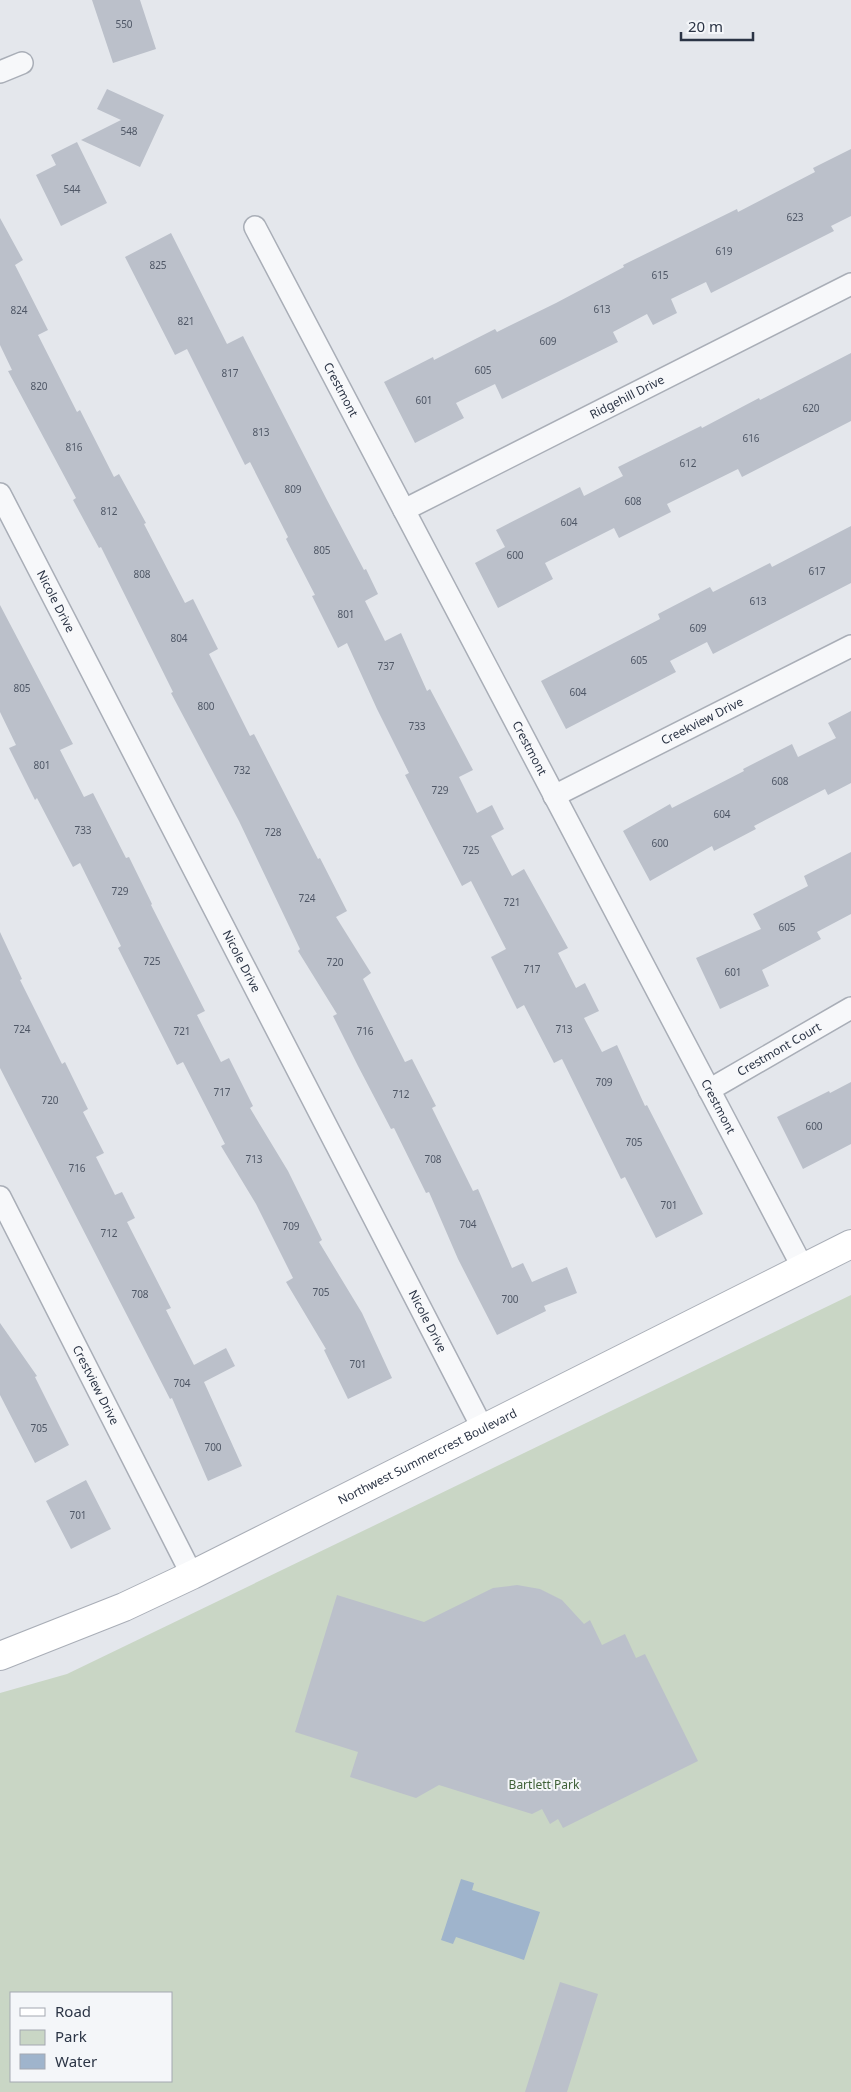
<svg xmlns="http://www.w3.org/2000/svg" width="851" height="2092" font-family="'Noto Sans',sans-serif">
	<style>
		.green { fill: #c9d6c5; fill-rule: evenodd }
		.water { fill: #9fb4cc }
		.building { fill: #bbc0ca }
		.lines { fill: none; stroke-linecap: round; stroke-linejoin: round }
		.street-casing { stroke: #a9aeb7; stroke-width: 24 }
		.secondary-casing { stroke: #a9aeb7; stroke-width: 30 }
		.street { stroke: #f7f8fa; stroke-width: 21 }
		.secondary { stroke: #fff; stroke-width: 28 }
		.labels { text-anchor: middle; stroke-width: 4; stroke-linejoin: round; paint-order: stroke }
		.number-label { font-size: 10px; fill: #4f5766 }
		.street-label { font-size: 12px; fill: #2b3445; stroke: #f4f6f9 }
		.park-label { font-size: 12px; fill: #3f6138; stroke: #f4f6f9 }
	</style>
	<rect width="100%" height="100%" fill="#e4e7ec"/>
	<path class="green" d="M 851,1295 L 851,2092 L 0,2092 L 0,1693 L 67,1674 ZM 11,1993 L 171,1993 L 171,2081 L 11,2081 Z"/>
	<path class="water" d="M 461,1879 L 474,1883 L 472,1890 L 540,1912 L 524,1960 L 456,1937 L 453,1944 L 441,1940 Z"/>
	<path class="building" d="M 92,0 L 140,0 L 156,49 L 113,63 Z
		M 107,89 L 164,115 L 140,167 L 81,140 L 121,120 L 97,109 Z
		M 77,142 L 107,203 L 61,226 L 36,175 L 56,165 L 51,155 Z
		M 851,149 L 851,216 L 831,226 L 834,231 L 711,293 L 706,282 L 671,299 L 677,313 L 653,325 L 647,314 L 613,332 L 618,342 L 502,399 L 495,384 L 456,403 L 464,418 L 415,443 L 384,382 L 433,357 L 434,360 L 495,329 L 497,332 L 556,303 L 624,267 L 623,265 L 737,209 L 738,212 L 815,172 L 813,168 Z
		M 0,218 L 23,260 L 15,265 L 48,330 L 38,335 L 77,412 L 80,410 L 114,477 L 119,474 L 146,523 L 144,524 L 185,603 L 193,599 L 218,649 L 209,654 L 250,736 L 254,734 L 318,859 L 320,858 L 347,911 L 336,917 L 371,973 L 363,979 L 405,1062 L 412,1059 L 436,1106 L 432,1108 L 473,1191 L 478,1189 L 512,1268 L 523,1263 L 532,1282 L 567,1267 L 577,1293 L 544,1306 L 546,1311 L 497,1335 L 458,1259 L 429,1192 L 426,1193 L 394,1128 L 391,1129 L 358,1066 L 333,1016 L 337,1014 L 298,951 L 300,949 L 239,821 L 171,693 L 173,692 L 101,547 L 99,548 L 73,500 L 76,498 L 8,371 L 12,370 L 0,345 Z
		M 171,233 L 227,344 L 243,336 L 327,500 L 364,570 L 366,569 L 378,594 L 365,601 L 385,641 L 401,633 L 427,691 L 430,689 L 473,770 L 459,777 L 477,813 L 492,805 L 504,829 L 491,836 L 512,876 L 524,869 L 568,948 L 558,953 L 576,988 L 585,983 L 599,1011 L 584,1018 L 602,1052 L 617,1045 L 645,1106 L 647,1105 L 703,1214 L 656,1238 L 625,1177 L 621,1179 L 562,1059 L 554,1063 L 524,1005 L 517,1009 L 491,957 L 506,949 L 471,881 L 462,886 L 431,826 L 405,775 L 409,773 L 377,709 L 347,643 L 338,648 L 312,596 L 315,595 L 286,539 L 288,537 L 250,462 L 245,465 L 187,349 L 175,355 L 125,257 Z
		M 851,353 L 851,421 L 742,477 L 738,469 L 667,504 L 671,512 L 619,538 L 614,528 L 545,563 L 553,579 L 498,608 L 475,563 L 505,547 L 496,530 L 580,487 L 584,496 L 623,476 L 618,467 L 701,426 L 702,428 L 759,398 L 760,400 Z
		M 851,526 L 851,583 L 713,654 L 707,642 L 670,661 L 676,672 L 566,729 L 541,681 L 660,619 L 658,614 L 710,587 L 713,592 L 770,563 L 772,567 Z
		M 0,605 L 73,744 L 60,750 L 84,797 L 93,793 L 126,858 L 129,857 L 152,904 L 151,905 L 205,1011 L 197,1015 L 221,1062 L 229,1058 L 253,1106 L 250,1108 L 288,1171 L 322,1240 L 319,1242 L 362,1313 L 392,1378 L 348,1399 L 324,1350 L 326,1349 L 286,1282 L 293,1278 L 256,1204 L 221,1146 L 225,1144 L 183,1062 L 177,1065 L 118,948 L 121,946 L 80,863 L 73,867 L 37,798 L 35,800 L 9,748 L 16,745 L 0,712 Z
		M 851,711 L 851,783 L 828,795 L 825,789 L 754,826 L 756,829 L 714,851 L 712,846 L 650,881 L 623,831 L 670,804 L 672,808 L 744,771 L 743,769 L 792,744 L 798,757 L 836,738 L 828,723 Z
		M 851,852 L 851,914 L 817,932 L 821,939 L 762,970 L 769,986 L 720,1009 L 696,958 L 761,929 L 753,914 L 808,886 L 804,876 Z
		M 0,932 L 22,979 L 20,980 L 62,1064 L 65,1062 L 88,1109 L 83,1112 L 104,1153 L 96,1157 L 115,1195 L 122,1192 L 135,1218 L 127,1222 L 171,1308 L 166,1310 L 194,1365 L 226,1348 L 235,1366 L 204,1382 L 242,1466 L 208,1481 L 172,1398 L 170,1399 L 0,1068 Z
		M 851,1082 L 851,1144 L 803,1169 L 777,1117 L 829,1091 L 830,1093 Z
		M 0,1323 L 37,1376 L 35,1377 L 69,1445 L 35,1463 L 0,1395 Z
		M 86,1480 L 111,1529 L 71,1549 L 46,1501 Z
		M 517,1585 L 540,1589 L 562,1600 L 584,1624 L 590,1620 L 602,1645 L 625,1634 L 636,1658 L 645,1654 L 698,1761 L 563,1828 L 558,1819 L 550,1824 L 542,1809 L 532,1814 L 439,1785 L 416,1798 L 350,1777 L 358,1752 L 295,1732 L 337,1595 L 424,1622 L 493,1588 Z
		M 560,1982 L 598,1994 L 567,2092 L 525,2092 Z"/>
	<g class="lines">
		<defs>
			<g id="street">
				<path d="M 0,72 L 22,63"/>
				<path id="s1" d="M 255,227 L 803,1268"/>
				<path id="s2" d="M 0,494 L 483,1429"/>
				<path id="s3" d="M 404,510 L 851,284"/>
				<path id="s4" d="M 554,796 L 851,646"/>
				<path id="s5" d="M 709,1090 L 851,1008"/>
				<path id="s6" d="M 0,1197 L 192,1575"/>
			</g>
			<g id="secondary">
				<path id="s7" d="M 0,1656 L 124,1607 L 192,1575 L 851,1244"/>
			</g>
		</defs>
		<use href="#street" class="street-casing"/>
		<use href="#secondary" class="secondary-casing"/>
		<use href="#street" class="street"/>
		<use href="#secondary" class="secondary"/>
	</g>
	<g class="labels">
		<g class="number-label">
			<text x="124" y="28">550</text>
			<text x="129" y="135">548</text>
			<text x="72" y="193">544</text>
			<text x="795" y="221">623</text>
			<text x="724" y="255">619</text>
			<text x="158" y="269">825</text>
			<text x="660" y="279">615</text>
			<text x="602" y="313">613</text>
			<text x="19" y="314">824</text>
			<text x="186" y="325">821</text>
			<text x="548" y="345">609</text>
			<text x="483" y="374">605</text>
			<text x="230" y="377">817</text>
			<text x="39" y="390">820</text>
			<text x="424" y="404">601</text>
			<text x="811" y="412">620</text>
			<text x="261" y="436">813</text>
			<text x="751" y="442">616</text>
			<text x="74" y="451">816</text>
			<text x="688" y="467">612</text>
			<text x="293" y="493">809</text>
			<text x="633" y="505">608</text>
			<text x="109" y="515">812</text>
			<text x="569" y="526">604</text>
			<text x="322" y="554">805</text>
			<text x="515" y="559">600</text>
			<text x="817" y="575">617</text>
			<text x="142" y="578">808</text>
			<text x="758" y="605">613</text>
			<text x="346" y="618">801</text>
			<text x="698" y="632">609</text>
			<text x="179" y="642">804</text>
			<text x="639" y="664">605</text>
			<text x="386" y="670">737</text>
			<text x="22" y="692">805</text>
			<text x="578" y="696">604</text>
			<text x="206" y="710">800</text>
			<text x="417" y="730">733</text>
			<text x="42" y="769">801</text>
			<text x="242" y="774">732</text>
			<text x="780" y="785">608</text>
			<text x="440" y="794">729</text>
			<text x="722" y="818">604</text>
			<text x="83" y="834">733</text>
			<text x="273" y="836">728</text>
			<text x="660" y="847">600</text>
			<text x="471" y="854">725</text>
			<text x="120" y="895">729</text>
			<text x="307" y="902">724</text>
			<text x="512" y="906">721</text>
			<text x="787" y="931">605</text>
			<text x="152" y="965">725</text>
			<text x="335" y="966">720</text>
			<text x="532" y="973">717</text>
			<text x="733" y="976">601</text>
			<text x="22" y="1033">724</text>
			<text x="564" y="1033">713</text>
			<text x="182" y="1035">721</text>
			<text x="365" y="1035">716</text>
			<text x="604" y="1086">709</text>
			<text x="222" y="1096">717</text>
			<text x="401" y="1098">712</text>
			<text x="50" y="1104">720</text>
			<text x="814" y="1130">600</text>
			<text x="634" y="1146">705</text>
			<text x="254" y="1163">713</text>
			<text x="433" y="1163">708</text>
			<text x="77" y="1172">716</text>
			<text x="669" y="1209">701</text>
			<text x="468" y="1228">704</text>
			<text x="291" y="1230">709</text>
			<text x="109" y="1237">712</text>
			<text x="321" y="1296">705</text>
			<text x="140" y="1298">708</text>
			<text x="510" y="1303">700</text>
			<text x="358" y="1368">701</text>
			<text x="182" y="1387">704</text>
			<text x="39" y="1432">705</text>
			<text x="213" y="1451">700</text>
			<text x="78" y="1519">701</text>
		</g>
		<g class="street-label">
			<text dy="4" stroke="none"><textPath href="#s1" startOffset="184">Crestmont</textPath></text>
			<text dy="4" stroke="none"><textPath href="#s3" startOffset="250">Ridgehill Drive</textPath></text>
			<text dy="4" stroke="none"><textPath href="#s2" startOffset="121">Nicole Drive</textPath></text>
			<text dy="4" stroke="none"><textPath href="#s4" startOffset="166">Creekview Drive</textPath></text>
			<text dy="4" stroke="none"><textPath href="#s1" startOffset="589">Crestmont</textPath></text>
			<text dy="4" stroke="none"><textPath href="#s2" startOffset="526">Nicole Drive</textPath></text>
			<text dy="4" stroke="none"><textPath href="#s5" startOffset="81">Crestmont Court</textPath></text>
			<text dy="4" stroke="none"><textPath href="#s1" startOffset="994">Crestmont</textPath></text>
			<text dy="4" stroke="none"><textPath href="#s2" startOffset="931">Nicole Drive</textPath></text>
			<text dy="4" stroke="none"><textPath href="#s6" startOffset="211">Crestview Drive</textPath></text>
			<text dy="4" stroke="none"><textPath href="#s7" startOffset="472">Northwest Summercrest Boulevard</textPath></text>
		</g>
		<g class="park-label">
			<text x="544" y="1789">Bartlett Park</text>
		</g>
	</g>
	<rect x="10" y="1992" width="162" height="90" fill="#f4f6f9" stroke="#a4a8b1"/>
	<rect x="20" y="2008" width="25" height="8" fill="#ffffff" stroke="#a4a8b1"/>
	<text x="55" y="2017" font-size="15" fill="#2b3445">Road</text>
	<rect x="20" y="2030" width="25" height="15" fill="#c9d6c5" stroke="#a4a8b1"/>
	<text x="55" y="2042" font-size="15" fill="#2b3445">Park</text>
	<rect x="20" y="2054" width="25" height="15" fill="#9fb4cc" stroke="#a4a8b1"/>
	<text x="55" y="2067" font-size="15" fill="#2b3445">Water</text>
	<path d="M681 32v8h72v-8" fill="none" stroke="#2b3445" stroke-width="2.5"/>
	<text x="688" y="32" font-size="15" fill="#2b3445" stroke="#f4f6f9" stroke-width="4" paint-order="stroke">20 m</text>
</svg>
